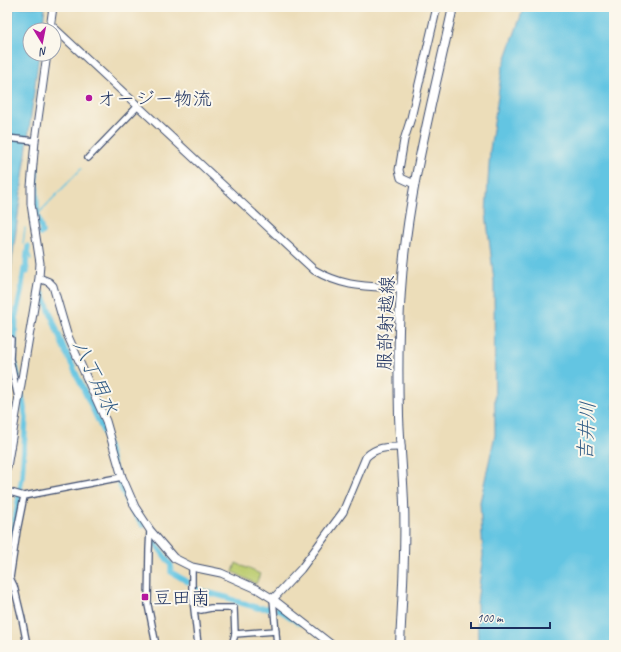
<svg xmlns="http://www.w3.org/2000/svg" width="621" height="652" font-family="Caveat,'Klee One',sans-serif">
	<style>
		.green { fill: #bccc6f; stroke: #6c7e66 }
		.water { fill: #64c5e2; stroke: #407aa0 }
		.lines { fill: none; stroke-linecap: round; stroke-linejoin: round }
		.stream { stroke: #64c5e2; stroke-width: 1.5 }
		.canal { stroke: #64c5e2; stroke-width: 5.5 }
		.minor-casing { stroke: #3a496c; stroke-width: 8 }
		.tertiary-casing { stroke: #3a496c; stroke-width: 9 }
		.secondary-casing { stroke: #3a496c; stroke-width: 10 }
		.minor { stroke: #fff; stroke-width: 5.5 }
		.tertiary { stroke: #fff; stroke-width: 7 }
		.secondary { stroke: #fff; stroke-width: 8 }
		.poi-dot { fill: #b5179e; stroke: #fbf7ec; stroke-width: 1.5 }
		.labels { text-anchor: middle; stroke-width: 4; stroke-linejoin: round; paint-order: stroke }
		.poi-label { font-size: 19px; fill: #1b2f5e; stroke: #fbf7ec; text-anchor: start }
		.street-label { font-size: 19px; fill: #1b2f5e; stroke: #fbf7ec }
		.water-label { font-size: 20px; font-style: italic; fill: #315c86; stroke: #fbf7ec }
	</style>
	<rect width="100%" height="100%" fill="#fbf7ec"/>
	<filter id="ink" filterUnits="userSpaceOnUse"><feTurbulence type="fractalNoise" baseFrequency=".025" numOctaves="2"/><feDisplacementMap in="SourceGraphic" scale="8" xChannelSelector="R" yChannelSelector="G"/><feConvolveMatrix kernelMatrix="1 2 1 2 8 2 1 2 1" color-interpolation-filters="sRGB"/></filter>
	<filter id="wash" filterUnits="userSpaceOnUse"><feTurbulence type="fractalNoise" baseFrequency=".012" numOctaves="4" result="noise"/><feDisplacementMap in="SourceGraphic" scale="16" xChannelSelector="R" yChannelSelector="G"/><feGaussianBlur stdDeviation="0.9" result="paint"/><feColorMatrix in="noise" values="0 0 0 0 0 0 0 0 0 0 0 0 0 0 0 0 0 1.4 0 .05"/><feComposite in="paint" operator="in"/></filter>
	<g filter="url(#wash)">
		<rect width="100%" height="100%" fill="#ecddb9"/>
		<path class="green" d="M 236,563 L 260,574 L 256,584 L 233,572 Z"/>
		<path class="water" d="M 14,7 L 45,7 L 42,30 L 30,30 L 30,54 L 39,54 L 12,261 L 7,317 L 7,59 Z
			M 524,7 L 614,7 L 614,645 L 478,645 L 477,603 L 483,555 L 480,502 L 495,435 L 494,281 L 486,213 L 490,150 L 502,69 Z"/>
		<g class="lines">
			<path class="stream" d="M 36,215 L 41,211 L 81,169
				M 23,244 L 25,228
				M 29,255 L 30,255 L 31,259
				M 20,279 L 23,279"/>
			<path class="canal" d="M 36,167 L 37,212 L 42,232 L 40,234
				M 27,272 L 26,263 L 28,246
				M 43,294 L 63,346 L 104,433 L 116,475
				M 18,377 L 14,358 L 16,314 L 21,292 L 24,269
				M 118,481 L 129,506 L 143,525
				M 152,539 L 171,565 L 171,572 L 188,582
				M 7,568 L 22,477 L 26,418 L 22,396
				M 194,589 L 229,598 L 238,602 L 258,608 L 270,608
				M 278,609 L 299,623"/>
		</g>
	</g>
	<g filter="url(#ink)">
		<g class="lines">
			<defs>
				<path id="minor" d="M 7,138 L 35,141
					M 88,158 L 138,106
					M 7,339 L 11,339 L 10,359 L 18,398
					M 7,491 L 24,496 L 122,477
					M 24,496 L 17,531 L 10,578 L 14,586 L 22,619 L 27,645
					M 150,530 L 149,550 L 148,605 L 156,645
					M 192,567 L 192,591 L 198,645
					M 273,599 L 277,645
					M 194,608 L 201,610 L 211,608 L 234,608 L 235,634 L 232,645
					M 235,634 L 276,631
					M 7,645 L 7,612 L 10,578"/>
				<path id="tertiary" d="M 51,25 L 314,270 C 345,288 366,286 401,288
					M 50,28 L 53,7
					M 414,184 L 401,178 L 399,170 L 404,140 L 411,118 L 436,11 L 435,7
					M 39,278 L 49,282 L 53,286 L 67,334 L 106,421 L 122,477 L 135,507 L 150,530 L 174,558 L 192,567 L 221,573 L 257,589 L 273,599 L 332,645
					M 7,467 L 39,278 L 40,263 L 31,204 L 31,187 L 35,141 L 47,54
					M 273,599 L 301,569 L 343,512 L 366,457 C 376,447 387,447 401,447"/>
				<path id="secondary" d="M 400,645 C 402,598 406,550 404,503 C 403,474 400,445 399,416 C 398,374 398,331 401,290 C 407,194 433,100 453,7"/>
			</defs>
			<use href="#minor" class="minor-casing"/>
			<use href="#tertiary" class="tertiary-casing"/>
			<use href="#secondary" class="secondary-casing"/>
			<use href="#minor" class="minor"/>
			<use href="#tertiary" class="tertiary"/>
			<use href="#secondary" class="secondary"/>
		</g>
	</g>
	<g class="poi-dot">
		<circle cx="89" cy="98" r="4"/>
		<rect x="141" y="593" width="8" height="8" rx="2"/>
	</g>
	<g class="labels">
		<g class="poi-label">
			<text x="97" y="105">オージー物流</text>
			<text x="153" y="604">豆田南</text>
		</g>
		<g class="street-label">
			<text transform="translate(385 323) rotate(-88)" y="7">服部射越線</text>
		</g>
		<g class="water-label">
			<text transform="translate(96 377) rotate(65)" y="7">八丁用水</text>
			<text transform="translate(586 431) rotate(-87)" y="7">吉井川</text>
		</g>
	</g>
	<rect width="621" height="652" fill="none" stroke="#fbf7ec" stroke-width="24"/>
	<g transform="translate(42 42) rotate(170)"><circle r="19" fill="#fbf7ec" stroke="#a1a7b3"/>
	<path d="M0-3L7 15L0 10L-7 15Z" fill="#b5179e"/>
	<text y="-6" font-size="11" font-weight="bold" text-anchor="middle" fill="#1b2f5e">N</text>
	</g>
	<path d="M471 622v6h79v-6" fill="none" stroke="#1b2f5e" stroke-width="2"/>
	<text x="477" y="622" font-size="12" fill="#1b2f5e" stroke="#fbf7ec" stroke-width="3" paint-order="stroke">100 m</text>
</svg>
